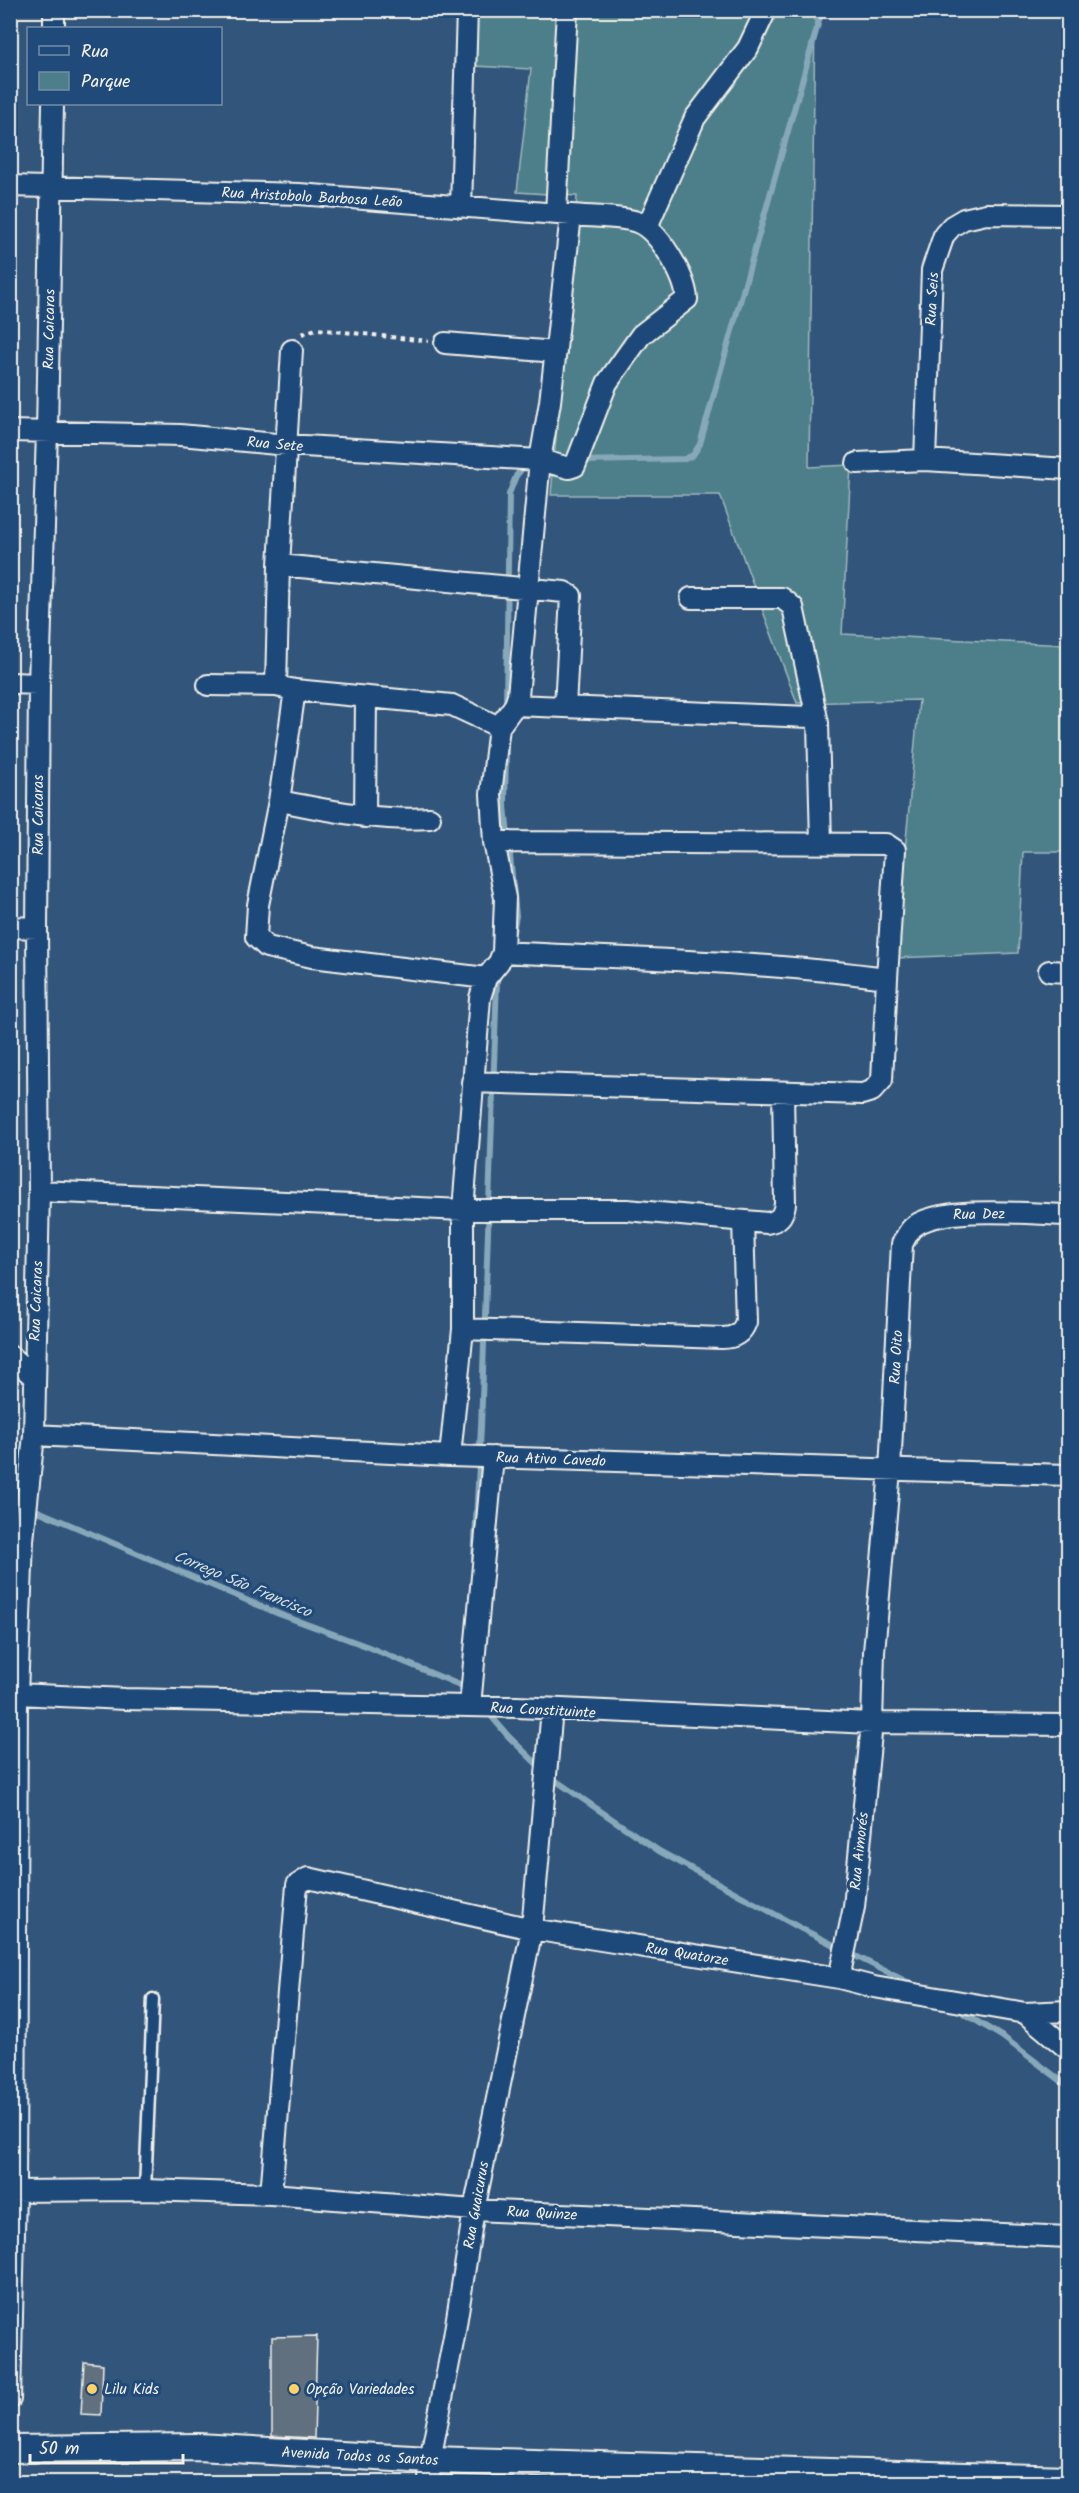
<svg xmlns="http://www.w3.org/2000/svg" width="1079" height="2493" font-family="Kalam,sans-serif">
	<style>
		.green { fill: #4d7f8b; stroke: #a0b8ba; stroke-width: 1.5 }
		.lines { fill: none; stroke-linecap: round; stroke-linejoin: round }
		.stream { stroke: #87a8b9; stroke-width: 6 }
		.building { fill: #606f7f; stroke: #f4f1e8; stroke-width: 1.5 }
		.service-casing { stroke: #f4f1e8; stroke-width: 15 }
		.minor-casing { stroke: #f4f1e8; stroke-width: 24 }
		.tertiary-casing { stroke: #f4f1e8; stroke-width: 30 }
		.path { stroke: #f4f1e8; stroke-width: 4; stroke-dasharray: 4.5 4.5; stroke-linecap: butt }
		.service { stroke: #1f4a7a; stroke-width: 10 }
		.minor { stroke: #1f4a7a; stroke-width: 20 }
		.tertiary { stroke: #1f4a7a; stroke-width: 26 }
		.poi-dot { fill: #ffd166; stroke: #1f4a7a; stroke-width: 2 }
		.labels { text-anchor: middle; stroke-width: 6; stroke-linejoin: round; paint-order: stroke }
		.street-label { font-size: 15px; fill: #f4f1e8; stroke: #1f4a7a }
		.poi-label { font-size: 15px; fill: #f4f1e8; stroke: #1f4a7a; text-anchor: start }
		.water-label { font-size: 16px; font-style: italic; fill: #d9dfdc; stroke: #1f4a7a }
	</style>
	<rect width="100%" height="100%" fill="#32557c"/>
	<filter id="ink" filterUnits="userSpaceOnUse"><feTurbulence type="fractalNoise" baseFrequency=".0167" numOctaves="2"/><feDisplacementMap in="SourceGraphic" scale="12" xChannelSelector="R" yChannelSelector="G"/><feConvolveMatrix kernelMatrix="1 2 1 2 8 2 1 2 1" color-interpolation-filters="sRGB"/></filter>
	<g filter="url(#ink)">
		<path class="green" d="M 457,11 L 817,11 L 815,15 L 809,467 L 851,465 L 842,634 L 1068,645 L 1068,852 L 1023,852 L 1018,953 L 895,958 L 919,700 L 797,703 L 720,495 L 551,495 L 577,196 L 517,192 L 531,69 L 454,65 Z"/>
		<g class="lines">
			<path class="stream" d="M 579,461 L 685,459 L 693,455 L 700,444 L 822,10
				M 506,708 L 509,494 L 516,476 L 525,465
				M 506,748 L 505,806 L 516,916 L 513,932
				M 10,1499 L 279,1614 L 366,1646 L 467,1688
				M 474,1559 L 481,1427 L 497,981 L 500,973
				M 487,1711 L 508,1736 L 542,1769
				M 549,1776 L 659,1851 L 802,1929 L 917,1987
				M 955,2008 L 1003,2037 L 1068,2086"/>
		</g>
		<path class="building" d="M 317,2336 L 314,2438 L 272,2436 L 272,2337 Z
			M 84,2362 L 103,2364 L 101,2415 L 81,2414 Z"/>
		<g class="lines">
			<defs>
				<path id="service" d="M 145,2190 L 153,1999"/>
				<path id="minor" d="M 54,28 L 54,10
					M 10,186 L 299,194 L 571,215 L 550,402 L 540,460 L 518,696 L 515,705 L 499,727
					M 461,207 L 467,10
					M 556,213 L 567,10
					M 647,227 L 695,118 L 748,48 L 766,10
					M 445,343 L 556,352
					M 10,431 L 180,435 L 287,445 L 540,460 L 569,468 L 575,466 L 607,383 L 641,335 L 687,299 C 685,276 659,230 637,222 C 620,216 589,217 571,215
					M 925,460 L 932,270 L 944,235 L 952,226 L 964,219 L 986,214 L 1068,215
					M 857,463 L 925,460 L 1068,469
					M 279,565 L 564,592 L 571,596 L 565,707
					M 691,598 L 782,598 L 793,607 L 818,723
					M 10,683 L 39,684
					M 208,685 L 276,686 L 295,690 L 452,705 L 499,727 L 491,794 L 494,842 L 505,898 L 503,952 L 499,962 L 486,978 L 480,998 L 463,1210 L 463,1329 L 450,1456
					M 276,686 L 279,565 L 292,350
					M 295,690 L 279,801 L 258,905 L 256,937 L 267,947 L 312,957 L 486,978
					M 515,705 L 810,717 L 818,723 L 821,843
					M 279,801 C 329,810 379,822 430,818
					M 365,817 L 366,697
					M 494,842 L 886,844 L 895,850 L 887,978
					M 10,927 L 37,928
					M 1049,971 L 1068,972
					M 472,1082 L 862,1094 L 872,1091 L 882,1080 L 887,978 C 760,961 631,959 503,952
					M 39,1191 L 463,1210 L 627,1210 L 767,1223 C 779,1221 783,1216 785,1204 L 783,1092
					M 463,1329 L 722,1338 C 734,1338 742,1333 746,1322 L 743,1221
					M 10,1356 L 34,1377
					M 34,1435 L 450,1456 L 1068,1475
					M 17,1694 L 125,1699 L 517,1707 L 872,1723 L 1068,1725
					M 470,1706 L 493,1457
					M 839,1978 L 854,1907 L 872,1723 L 874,1652 L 890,1470 L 902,1244 C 905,1239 908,1232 912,1228 C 939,1204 1032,1214 1068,1215
					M 1025,2013 L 1068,2049
					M 10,2191 L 145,2190 L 271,2194 L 474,2210 L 1068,2237
					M 271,2194 L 297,1885 L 308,1878 L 532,1929 L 839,1978 L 874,1987 L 1025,2013 L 1068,2011
					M 10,2399 L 15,2191 L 17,1694 L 23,1540 L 34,1435 L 39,1191 L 37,928 L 39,684 L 47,432 L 53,104
					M 429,2482 L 430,2460 L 454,2337 L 474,2210 L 532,1929 L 552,1709"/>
				<path id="tertiary" d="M 10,2449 L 198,2447 L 430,2460 L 1068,2479"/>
			</defs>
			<use href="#service" class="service-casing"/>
			<use href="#minor" class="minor-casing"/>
			<use href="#tertiary" class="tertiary-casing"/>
			<path class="path" d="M 302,334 L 316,329 L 428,341"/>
			<use href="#service" class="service"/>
			<use href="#minor" class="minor"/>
			<use href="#tertiary" class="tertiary"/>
		</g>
	</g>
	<g class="poi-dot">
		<circle cx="92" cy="2389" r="6"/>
		<circle cx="294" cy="2389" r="6"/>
	</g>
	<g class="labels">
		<g class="street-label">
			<text transform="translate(312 197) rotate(3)" y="5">Rua Aristobolo Barbosa Leão</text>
			<text transform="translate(932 299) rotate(-87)" y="5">Rua Seis</text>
			<text transform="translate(49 329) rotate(-89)" y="5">Rua Caicaras</text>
			<text transform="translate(275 444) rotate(5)" y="5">Rua Sete</text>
			<text transform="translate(38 815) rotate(-90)" y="5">Rua Caicaras</text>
			<text transform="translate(979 1214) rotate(-1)" y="5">Rua Dez</text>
			<text transform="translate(36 1301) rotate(-88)" y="5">Rua Caicaras</text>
			<text transform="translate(896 1357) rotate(-87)" y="5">Rua Oito</text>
			<text transform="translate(551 1459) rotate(2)" y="5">Rua Ativo Cavedo</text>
			<text transform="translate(543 1710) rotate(3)" y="5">Rua Constituinte</text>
			<text transform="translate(859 1851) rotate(-84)" y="5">Rua Aimorés</text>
			<text transform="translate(687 1954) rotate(9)" y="5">Rua Quatorze</text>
			<text transform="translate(476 2205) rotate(-80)" y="5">Rua Guaicurus</text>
			<text transform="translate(542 2213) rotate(3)" y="5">Rua Quinze</text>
			<text transform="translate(360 2456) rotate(3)" y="5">Avenida Todos os Santos</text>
		</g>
		<g class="poi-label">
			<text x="104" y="2394">Lilu Kids</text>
			<text x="306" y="2394">Opção Variedades</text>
		</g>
		<g class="water-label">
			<text transform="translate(243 1583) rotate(23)" y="6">Corrego São Francisco</text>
		</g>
	</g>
	<rect width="1079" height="2493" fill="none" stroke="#1f4a7a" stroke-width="36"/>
	<rect x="18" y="18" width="1043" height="2457" fill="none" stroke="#f4f1e8" stroke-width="2" filter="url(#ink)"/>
	<rect x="27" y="27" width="195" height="78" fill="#1f4a7a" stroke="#748da6" stroke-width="1.5"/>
	<rect x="39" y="46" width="30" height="9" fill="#1f4a7a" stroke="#748da6" stroke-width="1.5"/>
	<text x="81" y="57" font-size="18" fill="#f4f1e8">Rua</text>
	<rect x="39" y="72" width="30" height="18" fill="#4d7f8b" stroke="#748da6" stroke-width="1.5"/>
	<text x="81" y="87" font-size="18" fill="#f4f1e8">Parque</text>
	<path d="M30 2454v9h153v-9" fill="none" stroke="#f4f1e8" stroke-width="3"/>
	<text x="39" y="2454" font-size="18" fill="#f4f1e8" stroke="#1f4a7a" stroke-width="4.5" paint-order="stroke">50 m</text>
</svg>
